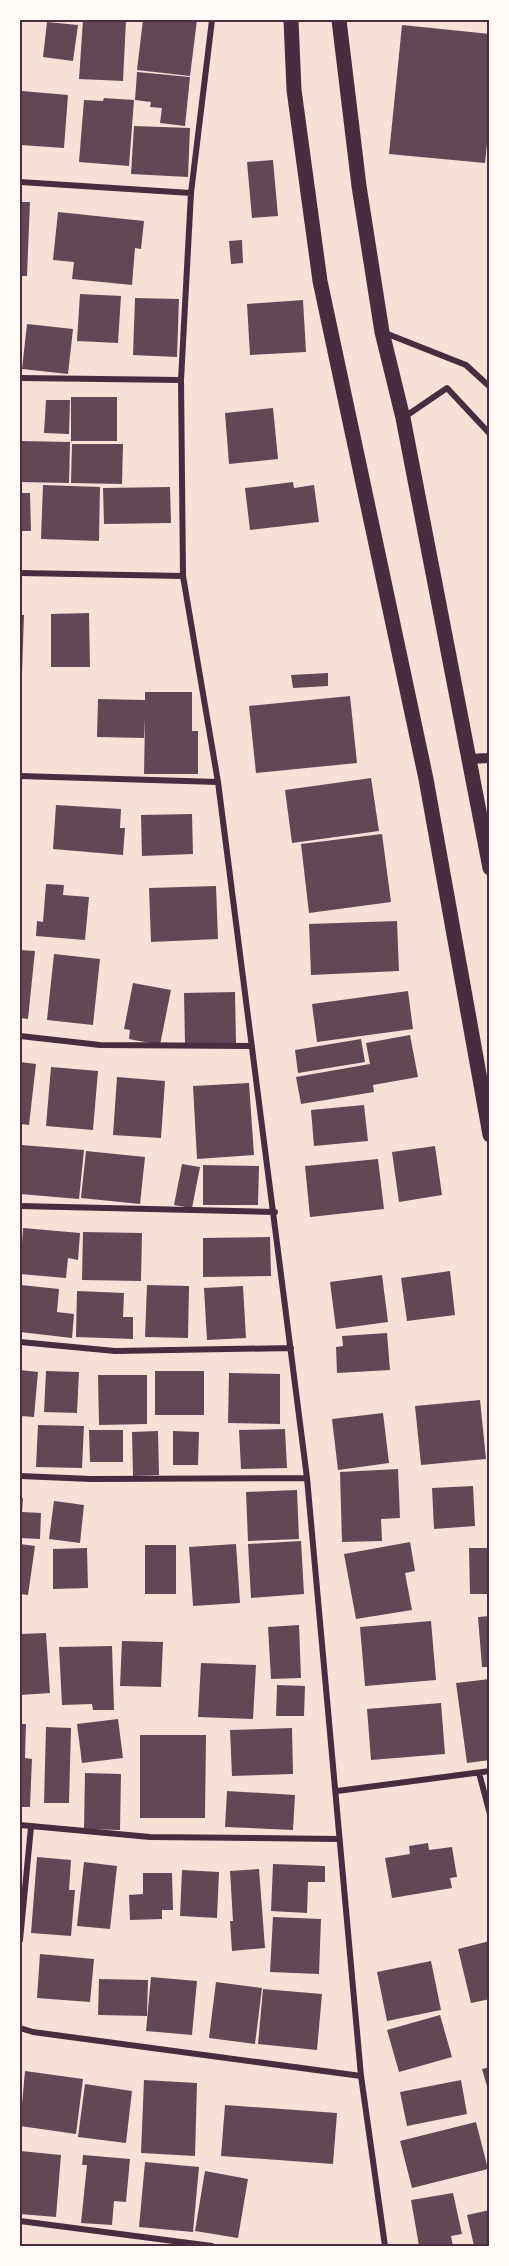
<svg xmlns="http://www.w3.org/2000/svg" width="509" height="2266" font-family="'Roboto Condensed',sans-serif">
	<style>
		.building { fill: #644757 }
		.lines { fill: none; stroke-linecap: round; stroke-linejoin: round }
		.minor { stroke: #4a2c40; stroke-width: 6 }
		.tertiary { stroke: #4a2c40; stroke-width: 10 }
		.primary { stroke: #4a2c40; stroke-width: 15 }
		.neatline { fill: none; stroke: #4a2c40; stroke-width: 2 }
	</style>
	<rect width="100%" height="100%" fill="#f7e1d7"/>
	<path class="building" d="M 83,20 L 126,20 L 123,81 L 79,79 Z
		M 143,20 L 197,20 L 190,76 L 137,70 Z
		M 47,22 L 78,25 L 73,61 L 43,57 Z
		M 402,25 L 490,34 L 490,116 L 485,163 L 389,154 Z
		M 137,72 L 190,77 L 185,126 L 160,123 L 162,108 L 150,107 L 151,102 L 135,100 Z
		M 22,91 L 68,95 L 64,148 L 20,145 Z
		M 104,98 L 134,100 L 129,166 L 79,162 L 84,100 L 103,101 Z
		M 134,126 L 190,128 L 188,177 L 131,174 Z
		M 273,160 L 278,216 L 252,218 L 247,162 Z
		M 20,202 L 30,202 L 27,276 L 20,276 Z
		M 58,212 L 144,221 L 141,249 L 135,248 L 132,285 L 72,279 L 74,262 L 53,260 Z
		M 242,240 L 243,263 L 231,264 L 229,241 Z
		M 80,294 L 121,296 L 118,343 L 77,341 Z
		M 135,298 L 179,299 L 177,357 L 133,355 Z
		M 303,300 L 306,352 L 250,355 L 247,304 Z
		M 27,324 L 73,329 L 68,374 L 22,369 Z
		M 71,397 L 117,397 L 117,441 L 71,441 Z
		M 46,400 L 70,400 L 69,434 L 44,433 Z
		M 273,408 L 278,459 L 229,464 L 225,413 Z
		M 20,441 L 70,442 L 69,483 L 20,482 Z
		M 72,444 L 123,444 L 122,484 L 71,483 Z
		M 293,482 L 294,488 L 314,485 L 319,522 L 250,530 L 245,488 Z
		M 43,485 L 100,487 L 99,541 L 41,539 Z
		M 170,487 L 171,523 L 104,524 L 103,488 Z
		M 20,493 L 30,493 L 31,531 L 20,531 Z
		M 89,613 L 90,667 L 51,667 L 51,614 Z
		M 20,615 L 24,615 L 22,674 L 20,674 Z
		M 328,673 L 328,686 L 293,688 L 291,675 Z
		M 145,692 L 192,692 L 192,731 L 198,731 L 198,774 L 144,774 L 145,718 L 144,738 L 97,737 L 98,699 L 145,700 Z
		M 350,696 L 357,763 L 256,773 L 249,706 Z
		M 371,778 L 379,831 L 292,843 L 285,790 Z
		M 56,805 L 121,809 L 120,828 L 125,828 L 123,855 L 53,849 Z
		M 192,814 L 193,854 L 142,856 L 141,815 Z
		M 382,834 L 391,902 L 309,913 L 301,844 Z
		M 46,884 L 64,885 L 63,895 L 89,897 L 85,940 L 36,936 L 37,921 L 43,922 Z
		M 216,886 L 218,939 L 151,942 L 149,888 Z
		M 397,921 L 399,971 L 311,975 L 309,924 Z
		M 20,950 L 35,951 L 28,1019 L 20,1018 Z
		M 54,954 L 100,959 L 93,1025 L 47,1020 Z
		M 133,983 L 171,990 L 160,1045 L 129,1039 L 130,1030 L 124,1029 Z
		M 408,991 L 413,1029 L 317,1042 L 312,1004 Z
		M 235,992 L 236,1043 L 185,1044 L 184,993 Z
		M 410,1035 L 418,1077 L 373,1085 L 374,1092 L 301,1104 L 296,1077 L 370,1064 L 366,1043 Z
		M 361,1039 L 365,1062 L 298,1073 L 295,1050 Z
		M 20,1062 L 36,1064 L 29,1125 L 20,1124 Z
		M 51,1067 L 98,1071 L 93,1130 L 46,1126 Z
		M 117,1077 L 165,1081 L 161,1138 L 113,1135 Z
		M 249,1083 L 254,1155 L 197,1159 L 193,1086 Z
		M 364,1105 L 368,1141 L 314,1146 L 311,1110 Z
		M 21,1145 L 84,1150 L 79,1199 L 20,1194 Z
		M 435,1146 L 442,1195 L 399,1202 L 392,1152 Z
		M 86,1151 L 145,1157 L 140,1204 L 81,1198 Z
		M 378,1159 L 384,1209 L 310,1217 L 305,1166 Z
		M 182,1164 L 200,1167 L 192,1208 L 174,1205 Z
		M 203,1165 L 259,1166 L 258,1205 L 203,1205 Z
		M 23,1228 L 80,1233 L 78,1260 L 68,1258 L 66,1278 L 20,1274 Z
		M 83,1232 L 142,1233 L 141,1281 L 82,1280 Z
		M 270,1237 L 271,1276 L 203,1277 L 203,1238 Z
		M 450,1271 L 455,1315 L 407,1321 L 401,1278 Z
		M 382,1275 L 388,1322 L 336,1329 L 330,1282 Z
		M 21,1285 L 59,1289 L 57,1312 L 74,1314 L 72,1338 L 20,1332 Z
		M 147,1285 L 189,1286 L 188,1338 L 145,1337 Z
		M 243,1286 L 246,1338 L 207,1340 L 204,1288 Z
		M 77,1291 L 124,1293 L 123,1317 L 133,1317 L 133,1339 L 76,1337 Z
		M 387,1333 L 390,1370 L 337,1373 L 336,1347 L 343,1346 L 342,1336 Z
		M 20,1370 L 38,1372 L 34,1417 L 20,1416 Z
		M 46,1371 L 79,1372 L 77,1413 L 44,1412 Z
		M 155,1371 L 204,1371 L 204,1415 L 155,1415 Z
		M 229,1373 L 280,1374 L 280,1424 L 228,1423 Z
		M 98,1375 L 147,1375 L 147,1424 L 99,1425 Z
		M 480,1400 L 486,1459 L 421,1465 L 415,1406 Z
		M 383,1413 L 389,1463 L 338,1470 L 332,1419 Z
		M 38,1425 L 84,1426 L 82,1468 L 36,1467 Z
		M 285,1429 L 287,1468 L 241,1469 L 239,1430 Z
		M 89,1430 L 123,1430 L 123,1462 L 90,1462 Z
		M 158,1431 L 159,1475 L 133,1476 L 132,1432 Z
		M 173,1431 L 199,1432 L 198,1465 L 173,1465 Z
		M 398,1469 L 400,1518 L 381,1519 L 382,1541 L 342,1542 L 340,1472 Z
		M 473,1486 L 475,1526 L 434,1529 L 432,1488 Z
		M 297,1490 L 299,1539 L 248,1541 L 246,1492 Z
		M 20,1498 L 23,1498 L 22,1512 L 41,1513 L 40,1539 L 20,1538 Z
		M 54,1501 L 84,1505 L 80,1543 L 49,1539 Z
		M 301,1541 L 304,1594 L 251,1598 L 248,1544 Z
		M 410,1542 L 415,1571 L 405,1573 L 412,1610 L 356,1619 L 344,1554 Z
		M 20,1544 L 35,1546 L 28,1595 L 20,1594 Z
		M 236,1544 L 240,1603 L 193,1606 L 189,1547 Z
		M 145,1545 L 176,1545 L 176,1594 L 145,1594 Z
		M 87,1548 L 88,1588 L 53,1589 L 53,1549 Z
		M 469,1548 L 490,1548 L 490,1594 L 470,1594 Z
		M 490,1616 L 490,1667 L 482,1667 L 478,1617 Z
		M 431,1621 L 436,1680 L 365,1686 L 360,1627 Z
		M 299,1625 L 301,1678 L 271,1679 L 268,1627 Z
		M 46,1633 L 50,1693 L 20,1695 L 20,1634 Z
		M 122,1641 L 163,1642 L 161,1687 L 120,1686 Z
		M 112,1646 L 114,1710 L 93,1710 L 92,1704 L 62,1705 L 59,1647 Z
		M 201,1663 L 256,1665 L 253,1719 L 198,1717 Z
		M 490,1679 L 490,1760 L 467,1763 L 456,1683 Z
		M 277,1685 L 305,1686 L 304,1716 L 276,1716 Z
		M 441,1703 L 445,1754 L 371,1760 L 367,1709 Z
		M 118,1719 L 123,1758 L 82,1763 L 77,1724 Z
		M 20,1724 L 26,1724 L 25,1758 L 32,1759 L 30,1807 L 20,1807 Z
		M 46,1727 L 71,1728 L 69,1803 L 44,1803 Z
		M 292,1728 L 293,1774 L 232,1776 L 230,1730 Z
		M 140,1735 L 206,1735 L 205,1818 L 140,1818 Z
		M 85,1773 L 121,1774 L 120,1830 L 84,1829 Z
		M 227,1791 L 295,1795 L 293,1830 L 225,1827 Z
		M 428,1843 L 429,1850 L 452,1847 L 457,1877 L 450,1878 L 452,1888 L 392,1898 L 385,1858 L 410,1854 L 409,1846 Z
		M 37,1857 L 71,1860 L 69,1890 L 75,1890 L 71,1936 L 31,1933 Z
		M 84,1862 L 117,1866 L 110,1929 L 77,1926 Z
		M 273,1864 L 325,1866 L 325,1882 L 308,1882 L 307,1913 L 271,1911 Z
		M 259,1869 L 265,1948 L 232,1951 L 230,1921 L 233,1921 L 230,1871 Z
		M 182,1870 L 219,1872 L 217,1918 L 180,1916 Z
		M 143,1873 L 172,1873 L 173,1910 L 162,1910 L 162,1919 L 130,1920 L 129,1895 L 143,1894 Z
		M 273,1917 L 321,1919 L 319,1974 L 270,1972 Z
		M 490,1941 L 490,1999 L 471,2003 L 458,1949 Z
		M 40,1954 L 94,1959 L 90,2002 L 37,1998 Z
		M 431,1961 L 441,2010 L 387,2021 L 377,1972 Z
		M 151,1977 L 197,1981 L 192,2035 L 146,2031 Z
		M 99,1979 L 148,1980 L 147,2016 L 98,2015 Z
		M 216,1982 L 262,1988 L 255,2044 L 209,2038 Z
		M 263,1989 L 322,1994 L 317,2050 L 258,2044 Z
		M 440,2015 L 452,2057 L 399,2072 L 387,2030 Z
		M 490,2067 L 490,2093 L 489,2093 L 482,2069 Z
		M 25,2071 L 83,2079 L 76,2134 L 20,2126 Z
		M 144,2080 L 197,2083 L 195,2156 L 141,2153 Z
		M 461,2080 L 467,2114 L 407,2126 L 400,2092 Z
		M 85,2084 L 132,2091 L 126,2143 L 78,2137 Z
		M 225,2105 L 337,2113 L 333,2164 L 221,2156 Z
		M 476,2122 L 488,2169 L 412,2188 L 400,2141 Z
		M 20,2151 L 61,2155 L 56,2217 L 20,2214 Z
		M 83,2155 L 130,2159 L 126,2202 L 114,2201 L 112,2225 L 81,2223 L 87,2165 L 82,2165 Z
		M 145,2162 L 199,2167 L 193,2232 L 139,2227 Z
		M 205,2171 L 248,2179 L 238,2238 L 195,2231 Z
		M 453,2193 L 462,2234 L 451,2236 L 453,2246 L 419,2246 L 411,2200 Z
		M 490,2210 L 490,2246 L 474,2246 L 467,2215 Z"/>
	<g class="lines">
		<path class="minor" d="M 212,20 L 191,193 L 181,380 L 183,576 L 218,782 L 307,1478 L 361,2076 L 385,2246
			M 20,182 L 191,193
			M 385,333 L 466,365 L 490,387
			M 20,378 L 181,380
			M 403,418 L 447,388 L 490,434
			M 20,573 L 183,576
			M 20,776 L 218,782
			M 20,1036 L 100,1045 L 252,1046
			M 20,1206 L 275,1212
			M 20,1342 L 115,1351 L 291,1348
			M 20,1476 L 91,1479 L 307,1478
			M 479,1773 L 490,1814
			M 337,1791 L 490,1771
			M 20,1825 L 150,1837 L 339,1839
			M 20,1940 L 31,1827
			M 20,2028 L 33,2032 L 361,2076
			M 20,2221 L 212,2246"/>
		<path class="tertiary" d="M 468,759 L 490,758"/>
		<path class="primary" d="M 291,20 L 294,90 L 320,281 L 426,779 L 490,1135
			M 339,20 L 359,186 L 382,332 L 403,418 L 490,868"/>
	</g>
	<rect width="509" height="2266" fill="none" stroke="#fffaf5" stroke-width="42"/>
	<rect x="21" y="21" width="467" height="2224" class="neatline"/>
</svg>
